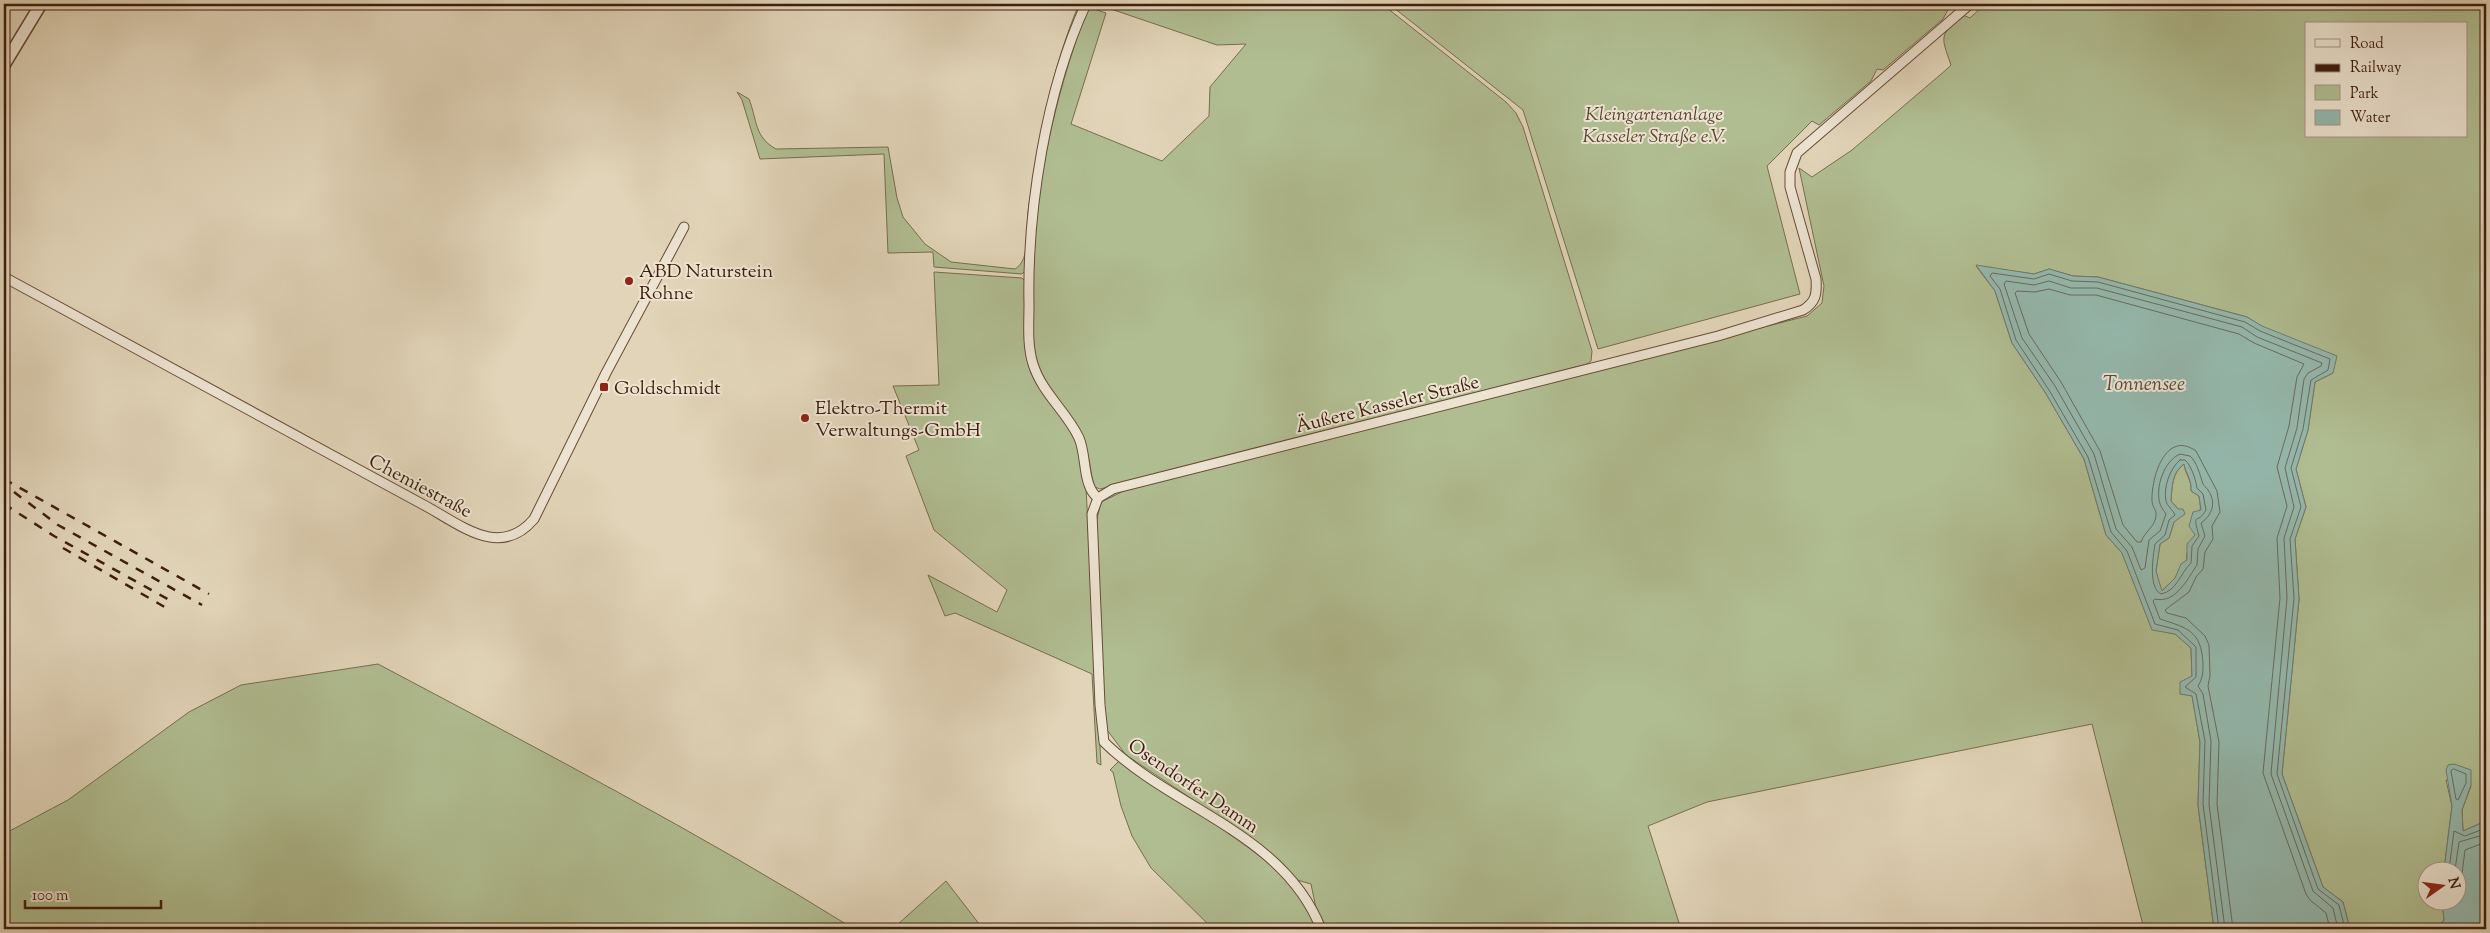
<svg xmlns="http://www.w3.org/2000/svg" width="2490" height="933" font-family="'Sorts Mill Goudy',serif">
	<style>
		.green { fill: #b0bd91; stroke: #786d4f; fill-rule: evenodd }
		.water { fill: #94b8ad; stroke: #727a6d; fill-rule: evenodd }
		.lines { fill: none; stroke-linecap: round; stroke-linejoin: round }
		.shore { stroke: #6a6a5d; stroke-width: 1 }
		.minor-casing { stroke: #684b38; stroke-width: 11 }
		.tertiary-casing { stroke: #684b38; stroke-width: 14 }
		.minor { stroke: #ece3d1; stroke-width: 9 }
		.tertiary { stroke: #ece3d1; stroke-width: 11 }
		.rail { stroke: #3f1d0d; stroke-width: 2.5; stroke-dasharray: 9 9; stroke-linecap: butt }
		.poi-dot { fill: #8f2418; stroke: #ece3d1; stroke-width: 2 }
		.labels { text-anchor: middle; stroke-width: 4; stroke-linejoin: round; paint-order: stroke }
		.park-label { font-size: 19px; font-style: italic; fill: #5b452e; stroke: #ece3d1 }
		.poi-label { font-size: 19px; fill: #3f1d0d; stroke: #ece3d1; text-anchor: start }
		.street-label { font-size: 19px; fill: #3f1d0d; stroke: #ece3d1 }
		.water-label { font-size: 20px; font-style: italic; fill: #584c3d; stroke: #ece3d1 }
	</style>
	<rect width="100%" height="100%" fill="#e1d4b8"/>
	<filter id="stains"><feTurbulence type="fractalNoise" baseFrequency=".004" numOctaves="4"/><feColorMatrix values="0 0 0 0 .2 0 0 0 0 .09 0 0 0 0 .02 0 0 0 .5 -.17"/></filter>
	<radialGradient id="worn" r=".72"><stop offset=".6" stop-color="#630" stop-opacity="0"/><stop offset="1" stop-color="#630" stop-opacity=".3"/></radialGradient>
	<path class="green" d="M 1079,4 L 1081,4 C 1046,84 1029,184 1025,271 L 1022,274 L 934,267 L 933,252 L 888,253 L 884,154 L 760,159 L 742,100 L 737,92 L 749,99 C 757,119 754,137 776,149 L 888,147 L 897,198 L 903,217 L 925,244 L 951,262 L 1015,269 C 1031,260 1026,228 1028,212 C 1038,140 1051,71 1079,4 Z
		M 1096,4 L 1382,4 L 1506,102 L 1516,113 L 1523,127 L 1592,351 L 1591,361 L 1587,364 L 1100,489 L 1095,487 C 1090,476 1091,461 1086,451 C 1071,423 1046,397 1037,366 C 1030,343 1032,318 1032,294 C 1032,197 1053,101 1087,10 L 1091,8 L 1106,13 L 1071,124 L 1162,161 L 1209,116 L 1210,87 L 1246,44 L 1217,45 Z
		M 1389,4 L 1951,4 L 1943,19 L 1883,70 L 1877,69 L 1871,81 L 1819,125 L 1812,121 L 1767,166 L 1800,294 L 1598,349 L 1523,110 Z
		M 1985,4 L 2486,4 L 2486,821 L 2463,831 L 2462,810 L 2471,786 L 2446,780 L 2452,806 L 2444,870 L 2428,870 L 2428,900 L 2442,901 L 2444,920 L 2439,926 L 2442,929 L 2350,929 L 2343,902 L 2323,887 L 2282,774 L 2299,599 L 2295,539 L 2306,507 L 2296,469 L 2308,430 L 2315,382 L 2333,373 L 2247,317 L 2098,277 L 2073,276 L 2049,269 L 2034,274 L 1976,266 L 1995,291 L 2012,343 L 2045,392 L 2084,459 L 2106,535 L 2122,553 L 2152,629 L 2175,634 L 2191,648 L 2192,676 L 2180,694 L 2192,695 L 2200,742 L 2198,805 L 2214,929 L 2144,929 L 2092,724 L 1707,802 L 1648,826 L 1681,929 L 1326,929 L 1316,908 L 1311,884 L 1297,880 L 1261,845 L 1126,755 L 1107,730 L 1103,701 L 1096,523 L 1101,502 L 1126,490 L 1807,316 L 1822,303 L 1824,286 L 1799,168 L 1812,177 L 1852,150 L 1947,69 L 1951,65 C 1940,34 1940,36 1963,15 L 1970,18 ZM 2306,24 L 2466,24 L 2466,136 L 2306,136 Z
		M 934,272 L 1022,278 L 1025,281 L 1027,351 L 1077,444 L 1086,488 L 1101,765 L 1097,763 L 1092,674 L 955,613 L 945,616 L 928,575 L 997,612 L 1007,590 L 934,530 L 906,456 L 919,450 L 893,386 L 939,385 Z
		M 2184,464 C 2185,474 2192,480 2191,491 L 2199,496 C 2202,511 2200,523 2194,537 C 2191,545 2185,551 2187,560 C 2179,565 2180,570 2176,577 C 2172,584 2165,585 2161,593 L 2156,571 L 2160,544 L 2169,538 L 2178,509 L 2171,501 C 2172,487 2172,472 2184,464 Z
		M 378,664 C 538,749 700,833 854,929 L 4,929 L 4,834 L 68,800 L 189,712 L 241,685 Z
		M 1119,761 C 1130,765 1135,775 1146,779 L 1256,851 L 1290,882 L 1318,929 L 1213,929 L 1151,868 L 1132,836 L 1121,806 L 1113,772 L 1110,770 Z
		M 946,881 L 983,929 L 891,929 L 897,925 Z"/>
	<path class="water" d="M 1976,265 L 2034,274 L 2049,269 L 2073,276 L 2098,277 L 2247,317 L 2262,326 L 2337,356 L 2333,373 L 2315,382 L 2308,430 L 2296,469 L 2306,507 L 2295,539 L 2299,599 L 2282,774 L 2323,887 L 2343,902 L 2350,929 L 2214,929 L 2198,805 L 2200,742 L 2192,696 L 2180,694 L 2180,682 L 2192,676 L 2191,648 L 2175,634 L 2152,630 L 2122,553 L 2106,535 L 2084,459 L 2045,392 L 2012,343 L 1995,291 ZM 2184,464 C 2186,474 2192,480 2191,491 L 2199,496 L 2201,510 L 2193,512 L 2189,526 L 2195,535 L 2187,544 L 2187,560 L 2181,564 L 2175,578 L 2162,591 L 2156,571 L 2160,544 L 2169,538 L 2174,522 L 2185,514 L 2183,509 L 2178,509 L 2171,501 C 2172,487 2172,472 2184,464 Z
		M 2454,764 L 2471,770 L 2471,785 L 2462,810 L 2463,831 L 2486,821 L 2486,929 L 2453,929 L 2449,927 L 2442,929 L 2439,927 L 2444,920 L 2442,901 L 2458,900 L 2458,870 L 2444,870 L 2452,806 L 2446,770 L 2448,765 Z"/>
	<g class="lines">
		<path class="shore" d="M 2180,460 L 2185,460 C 2191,465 2196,480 2197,488 L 2203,494 L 2206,510 C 2197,526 2192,510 2199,536 L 2192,546 L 2191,563 C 2181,572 2177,591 2161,594 C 2148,587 2153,557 2155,544 L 2165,535 L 2169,520 L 2175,515 C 2173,510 2167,506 2166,501 C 2163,488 2170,468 2180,460 Z
			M 2454,769 L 2466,774 L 2466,783 L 2458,800 L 2456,799 L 2451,771 Z
			M 2449,870 L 2454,831 L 2465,836 L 2486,828
			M 2455,870 L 2459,842 L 2486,834
			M 2458,883 L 2462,874 L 2465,850 L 2486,842
			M 2219,929 L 2203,804 L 2205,741 L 2196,694 L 2185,687 L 2196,677 L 2196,647 L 2178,630 L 2155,624 L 2127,551 L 2111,532 L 2088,457 L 2049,390 L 2016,340 L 2000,289 L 1990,276 L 1992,273 L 2034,279 L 2049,274 L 2072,281 L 2098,282 L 2245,322 L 2260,331 L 2330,359 L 2328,370 L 2311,380 L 2303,429 L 2291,468 L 2301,507 L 2290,539 L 2294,598 L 2277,774 L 2318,889 L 2339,905 L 2345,929
			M 2225,929 L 2209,804 L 2211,741 L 2203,694 L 2198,686 C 2203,678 2203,672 2203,663 C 2201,631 2188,628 2160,619 L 2153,601 L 2155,599 C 2176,604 2188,578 2197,565 L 2198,549 L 2205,536 L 2201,523 C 2212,515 2217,503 2208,490 C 2206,487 2204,486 2203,484 C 2200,475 2197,462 2190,456 L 2180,454 C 2164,461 2155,487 2160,504 C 2161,507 2164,511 2166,514 L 2160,531 L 2149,540 L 2145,568 L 2141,570 L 2132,547 L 2116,529 L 2094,454 L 2055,386 L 2022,338 L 2004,284 L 2006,281 L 2034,285 L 2049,281 L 2071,288 L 2097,288 L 2242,327 L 2257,337 L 2322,363 L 2321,366 L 2308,373 L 2304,379 L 2297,428 L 2285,468 L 2294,507 L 2284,538 L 2287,598 L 2271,774 L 2313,891 L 2333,908 L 2338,929
			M 2233,929 L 2217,804 L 2219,742 L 2208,686 L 2210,675 L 2209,645 L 2205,636 L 2186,618 L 2167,613 L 2165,610 L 2189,592 L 2196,577 L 2203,569 L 2205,552 L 2213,539 L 2212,526 L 2220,512 L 2217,491 L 2196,451 C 2165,429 2151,479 2152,501 C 2152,506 2157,511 2156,515 C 2156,526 2144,532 2141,542 L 2137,542 L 2123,525 L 2100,451 L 2061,382 L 2029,334 L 2015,293 L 2017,291 L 2035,292 L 2049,289 L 2070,295 L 2096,295 L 2239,334 L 2254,343 L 2304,364 L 2297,377 L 2289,426 L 2277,467 L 2287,506 L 2277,538 L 2280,598 L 2263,773 L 2306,894 L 2310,900 L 2326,913 L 2330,929"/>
		<defs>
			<path id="minor" d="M 1086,4 C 1046,90 1027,210 1029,304 C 1029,324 1027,345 1033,364 C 1042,393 1067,412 1079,438 C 1087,456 1082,486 1098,498
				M 4,277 L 422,504 C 460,524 499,560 534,519 L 606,373 L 684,227
				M 1321,929 C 1284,833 1172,809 1104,742 L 1100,705 L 1092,514 L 1098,498 L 1113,489 L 1718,336 L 1803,310 C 1816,302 1817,294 1816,279 L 1790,187 L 1790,172 L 1797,153 L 1970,4"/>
			<path id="tertiary" d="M 4,65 L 41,4"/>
		</defs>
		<use href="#minor" class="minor-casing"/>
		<use href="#tertiary" class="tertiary-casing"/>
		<use href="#minor" class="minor"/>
		<use href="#tertiary" class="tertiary"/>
		<path class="rail" d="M 4,479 L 209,594
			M 14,492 L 58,525 L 202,605
			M 4,504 L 54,536 L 173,602
			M 63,548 L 168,609"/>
	</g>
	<g class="poi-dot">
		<circle cx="629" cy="281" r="5"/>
		<rect x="599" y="382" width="10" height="10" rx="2.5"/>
		<circle cx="805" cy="418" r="5"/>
	</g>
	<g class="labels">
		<g class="park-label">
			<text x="1654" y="120">Kleingartenanlage<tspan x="1654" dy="22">Kasseler Straße e.V.</tspan></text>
		</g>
		<g class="poi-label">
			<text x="639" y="277">ABD Naturstein<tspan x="639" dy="22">Rohne</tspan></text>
			<text x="614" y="394">Goldschmidt</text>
			<text x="815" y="414">Elektro-Thermit<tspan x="815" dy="22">Verwaltungs-GmbH</tspan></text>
		</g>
		<g class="street-label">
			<text transform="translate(1387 403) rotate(-14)" y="7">Äußere Kasseler Straße</text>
			<text transform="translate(421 485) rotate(28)" y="7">Chemiestraße</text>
			<text transform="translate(1194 785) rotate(34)" y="7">Osendorfer Damm</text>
		</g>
		<g class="water-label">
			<text x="2144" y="390">Tonnensee</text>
		</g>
	</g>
	<rect width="2490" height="933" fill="none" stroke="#e1d4b8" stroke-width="20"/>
	<rect x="5" y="5" width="2480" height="923" fill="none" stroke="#3f1d0d" stroke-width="2.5"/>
	<rect x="10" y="10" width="2470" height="913" fill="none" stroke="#3f1d0d"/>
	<rect x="2305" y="22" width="162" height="115" fill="#ece3d1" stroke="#a79483"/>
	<rect x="2315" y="39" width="25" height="8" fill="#ece3d1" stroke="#a79483"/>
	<text x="2350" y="48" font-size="15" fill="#3f1d0d">Road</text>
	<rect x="2315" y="64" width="25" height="8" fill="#3f1d0d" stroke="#a79483"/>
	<text x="2350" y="72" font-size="15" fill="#3f1d0d">Railway</text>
	<rect x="2315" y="85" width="25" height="15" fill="#b0bd91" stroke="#a79483"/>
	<text x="2350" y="98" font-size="15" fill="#3f1d0d">Park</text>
	<rect x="2315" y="110" width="25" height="15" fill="#94b8ad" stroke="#a79483"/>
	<text x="2350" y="122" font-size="15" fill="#3f1d0d">Water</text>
	<g transform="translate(2442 886) rotate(76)"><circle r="24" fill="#ece3d1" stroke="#a79483"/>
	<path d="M0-4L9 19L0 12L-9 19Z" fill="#8f2418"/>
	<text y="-8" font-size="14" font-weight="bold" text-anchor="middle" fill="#3f1d0d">N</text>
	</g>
	<path d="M25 900v8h136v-8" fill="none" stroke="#3f1d0d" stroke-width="2.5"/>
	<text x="32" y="900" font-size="15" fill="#3f1d0d" stroke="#ece3d1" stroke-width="4" paint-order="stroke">100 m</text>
	<rect width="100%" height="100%" filter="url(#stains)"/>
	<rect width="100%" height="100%" fill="url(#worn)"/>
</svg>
